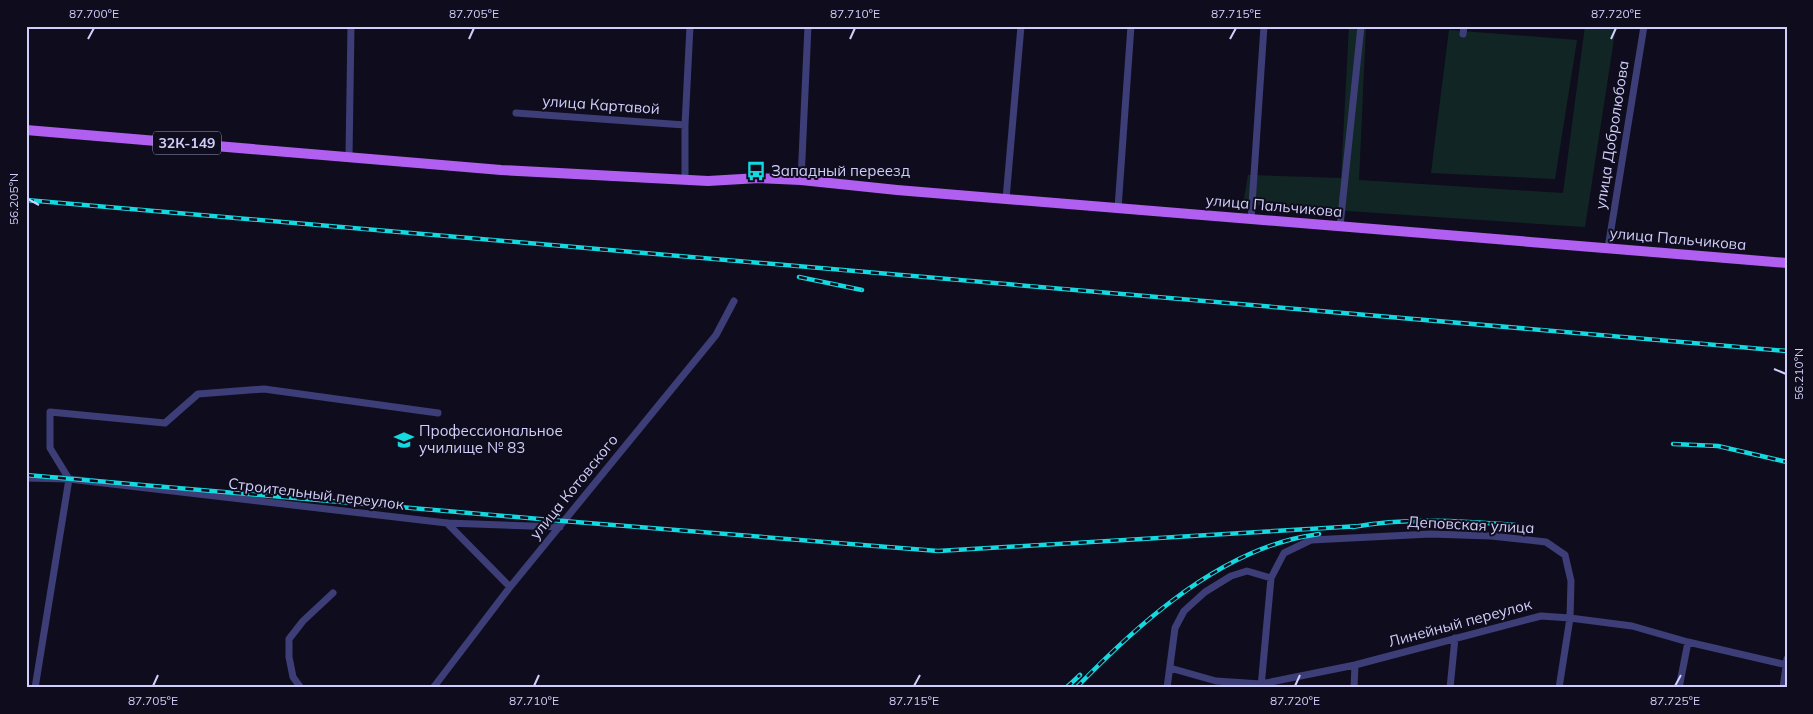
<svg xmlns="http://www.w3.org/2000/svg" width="1813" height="714" font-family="Mulish,sans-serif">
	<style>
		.green { fill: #112624 }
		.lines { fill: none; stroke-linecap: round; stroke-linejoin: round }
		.minor { stroke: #3d3e77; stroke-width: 7 }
		.primary { stroke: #b05ff0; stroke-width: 10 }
		.rail-casing { stroke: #14d9e0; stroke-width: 4.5 }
		.rail { stroke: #0f0d1d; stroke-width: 2.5; stroke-dasharray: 8; stroke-linecap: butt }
		.ticks { fill: none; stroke: #d0cefa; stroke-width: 2 }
		.labels { text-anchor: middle; stroke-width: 4; stroke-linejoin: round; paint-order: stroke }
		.shield { fill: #0f0d1d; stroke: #9694b8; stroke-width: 1 }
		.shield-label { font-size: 14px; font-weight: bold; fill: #d0cefa }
		.street-label { font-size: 15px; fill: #d0cefa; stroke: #0f0d1d }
		.poi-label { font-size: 15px; fill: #d0cefa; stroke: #0f0d1d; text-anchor: start }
		.neatline { fill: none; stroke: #d0cefa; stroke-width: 2 }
		.ticks-label { font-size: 12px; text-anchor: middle; fill: #d0cefa }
	</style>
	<rect width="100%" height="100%" fill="#0f0d1d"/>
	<path class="green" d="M 1349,26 L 1366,26 L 1359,180 L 1563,193 L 1585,26 L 1616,26 L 1585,227 L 1243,204 L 1248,175 L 1341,178 Z
		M 1449,30 L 1577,40 L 1555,179 L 1431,173 Z"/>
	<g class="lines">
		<path class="minor" d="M 1463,34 L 1464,26
			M 516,113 L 685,125
			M 349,156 L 351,26
			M 685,180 L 685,125 L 690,26
			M 801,180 L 808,26
			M 1006,199 L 1021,26
			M 1118,208 L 1131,26
			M 1251,219 L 1264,26
			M 1340,226 L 1361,26
			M 1608,248 L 1644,26
			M 26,478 L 69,479 L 447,523 L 560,527
			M 447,523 L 510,587
			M 1170,668 L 1216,681 L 1261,684 L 1355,665 L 1541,616 L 1570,618 L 1632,626 L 1688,642 L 1787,665
			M 1261,687 L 1271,578
			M 35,688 L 69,479 L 50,448 L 50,412 L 165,423 L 198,394 L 264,389 L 438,413
			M 301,688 L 293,677 L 289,657 L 289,639 L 303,621 L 333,593
			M 433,688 L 510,587 L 716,335 L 734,301
			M 1167,688 L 1175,628 L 1184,611 L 1205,592 L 1231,576 L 1247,571 L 1271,578 L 1284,553 L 1311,540 L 1431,534 L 1491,536 L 1546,542 L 1565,555 L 1571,581 L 1570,618 L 1559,688
			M 1354,688 L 1355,665
			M 1450,688 L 1455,638
			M 1679,688 L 1688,642
			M 1783,688 L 1787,659"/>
		<path class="primary" d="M 26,130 L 501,170 L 708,181 L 759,178 L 801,180 L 897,190 L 1787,263"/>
		<defs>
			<path id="rail" d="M 26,200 L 1787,351
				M 799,277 L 862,290
				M 1673,444 L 1718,446 L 1787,462
				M 26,475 L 563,521 L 938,551 L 1360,526
				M 1353,527 C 1407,517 1461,521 1515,525
				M 1066,688 L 1080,675
				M 1076,688 C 1134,628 1207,562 1289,540 C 1299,537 1309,536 1319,534"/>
		</defs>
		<use href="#rail" class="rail-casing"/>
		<use href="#rail" class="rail"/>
	</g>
	<path class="ticks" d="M 88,39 L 94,28M 469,39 L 474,28M 850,39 L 855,28M 1230,39 L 1236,28M 1611,39 L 1616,28M 28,199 L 39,205M 1774,369 L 1786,374M 153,686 L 158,675M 534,686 L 539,675M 914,686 L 920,675M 1295,686 L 1300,675M 1675,686 L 1681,675"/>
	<defs>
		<symbol id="bus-bare" viewBox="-9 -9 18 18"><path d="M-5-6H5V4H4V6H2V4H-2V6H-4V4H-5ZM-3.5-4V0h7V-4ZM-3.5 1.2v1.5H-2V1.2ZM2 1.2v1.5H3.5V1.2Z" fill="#14d9e0" stroke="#0f0d1d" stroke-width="2.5" paint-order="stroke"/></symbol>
		<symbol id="school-bare" viewBox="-9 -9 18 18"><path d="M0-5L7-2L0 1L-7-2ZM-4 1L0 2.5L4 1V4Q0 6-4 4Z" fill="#14d9e0" stroke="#0f0d1d" stroke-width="2.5" paint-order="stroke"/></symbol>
	</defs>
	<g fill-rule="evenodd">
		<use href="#bus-bare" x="742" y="157" width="28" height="28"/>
		<use href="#school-bare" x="390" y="426" width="28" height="28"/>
	</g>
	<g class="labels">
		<rect class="shield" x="153" y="131.5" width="68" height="23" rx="4"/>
		<g class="shield-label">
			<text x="187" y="148">32К-149</text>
		</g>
		<g class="street-label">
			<text transform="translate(601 105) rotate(4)" y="5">улица Картавой</text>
			<text transform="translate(1612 135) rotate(-81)" y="5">улица Добролюбова</text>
			<text transform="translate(1274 206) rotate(5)" y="5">улица Пальчикова</text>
			<text transform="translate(1678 239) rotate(5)" y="5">улица Пальчикова</text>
			<text transform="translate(574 487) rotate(-51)" y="5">улица Котовского</text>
			<text transform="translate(316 494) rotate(7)" y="5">Строительный переулок</text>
			<text transform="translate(1471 525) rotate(3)" y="5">Деповская улица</text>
			<text transform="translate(1460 623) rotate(-15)" y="5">Линейный переулок</text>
		</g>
		<g class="poi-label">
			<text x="771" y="176">Западный переезд</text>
			<text x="419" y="436">Профессиональное<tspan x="419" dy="17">училище № 83</tspan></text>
		</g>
	</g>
	<rect width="1813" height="714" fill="none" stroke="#0f0d1d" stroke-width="55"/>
	<rect x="28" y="28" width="1758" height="658" class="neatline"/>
	<g class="ticks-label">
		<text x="94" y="18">87.700°E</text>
		<text x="474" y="18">87.705°E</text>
		<text x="855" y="18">87.710°E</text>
		<text x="1236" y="18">87.715°E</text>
		<text x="1616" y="18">87.720°E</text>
		<text transform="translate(14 199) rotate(-90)" y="4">56.205°N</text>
		<text transform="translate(1799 374) rotate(-90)" y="4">56.210°N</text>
		<text x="153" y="705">87.705°E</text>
		<text x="534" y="705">87.710°E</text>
		<text x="914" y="705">87.715°E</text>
		<text x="1295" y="705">87.720°E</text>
		<text x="1675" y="705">87.725°E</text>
	</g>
</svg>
